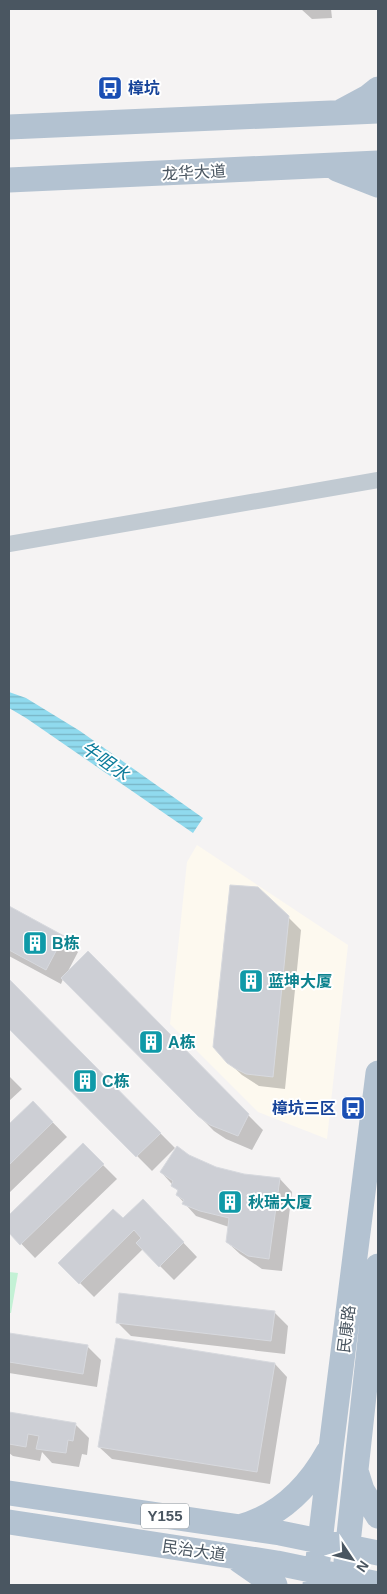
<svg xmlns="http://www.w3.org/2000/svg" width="387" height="1594" font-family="Helvetica,'Noto Sans SC',sans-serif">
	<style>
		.commercial { fill: #fdf9ef }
		.pitch { fill: #c3f1d5 }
		.water { fill: url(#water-rules) }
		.shadow { fill: #0003 }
		.building { fill: #cdcfd5; stroke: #d7d9de }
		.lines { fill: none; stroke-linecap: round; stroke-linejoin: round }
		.street { stroke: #c1cad2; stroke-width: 16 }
		.primary { stroke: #b3c2d1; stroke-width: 25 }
		.labels { text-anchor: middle; stroke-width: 4; stroke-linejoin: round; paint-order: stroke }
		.shield { fill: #fff; stroke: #808990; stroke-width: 1 }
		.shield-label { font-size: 15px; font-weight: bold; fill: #4a5661 }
		.transit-label { font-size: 16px; font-weight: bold; fill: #164399; stroke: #fff; text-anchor: start }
		.street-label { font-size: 16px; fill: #4a5661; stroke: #fff }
		.culture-label { font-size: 16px; font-weight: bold; fill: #0d838f; stroke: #fff; text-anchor: start }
		.water-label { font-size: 18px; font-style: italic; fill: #0c7c9b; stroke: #fff }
	</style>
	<defs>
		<pattern id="water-rules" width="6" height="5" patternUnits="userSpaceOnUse" patternTransform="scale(1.25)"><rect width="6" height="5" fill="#90daee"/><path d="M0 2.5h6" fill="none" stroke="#78b4c4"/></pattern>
	</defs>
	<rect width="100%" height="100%" fill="#f5f3f3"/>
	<path class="commercial" d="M 197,845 L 348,945 L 327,1139 L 258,1112 L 170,1024 L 187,862 Z"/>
	<path class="pitch" d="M 9,1272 L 18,1273 L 11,1313 L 9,1313 Z"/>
	<path class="water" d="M 9,692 L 26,698 L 80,731 L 203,818 L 193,833 L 26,718 L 9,708 Z"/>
	<path class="shadow" d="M 275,9 L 291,9 L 291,10 L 277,10 Z
		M 301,9 L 331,9 L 332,18 L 312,19 Z
		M 9,908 L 64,937 L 78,952 L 67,973 L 88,953 L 263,1130 L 252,1150 L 226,1139 L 214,1131 L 63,979 L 61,984 L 9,956 Z
		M 288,917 L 301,930 L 285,1089 L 259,1086 L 242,1075 L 228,1062 Z
		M 9,981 L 175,1148 L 152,1171 L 9,1027 Z
		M 9,1076 L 22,1089 L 9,1101 Z
		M 33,1102 L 67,1137 L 9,1193 L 9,1126 Z
		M 83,1145 L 117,1179 L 35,1258 L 9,1231 L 9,1217 Z
		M 189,1156 L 216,1168 L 244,1175 L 280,1179 L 292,1192 L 282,1271 L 262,1269 L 240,1254 L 227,1242 L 229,1227 L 196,1216 L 177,1195 L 179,1192 L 161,1172 Z
		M 157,1215 L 197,1257 L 174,1280 L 143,1249 L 94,1297 L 60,1263 L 123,1220 Z
		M 274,1312 L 288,1326 L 285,1354 L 131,1336 L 117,1322 Z
		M 9,1334 L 87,1346 L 101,1360 L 97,1387 L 9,1373 Z
		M 275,1364 L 287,1377 L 270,1484 L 112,1459 L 99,1447 Z
		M 9,1414 L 75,1424 L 89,1438 L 87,1455 L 82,1454 L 79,1467 L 52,1463 L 42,1452 L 40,1461 L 13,1456 L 9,1453 Z"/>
	<path class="building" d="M 230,885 L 258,887 L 289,916 L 273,1077 L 246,1074 L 236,1069 L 227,1063 L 213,1047 Z
		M 9,906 L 64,936 L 46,970 L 9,950 Z
		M 88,951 L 249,1114 L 238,1136 L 210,1125 L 198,1116 L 61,978 Z
		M 9,979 L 161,1133 L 136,1157 L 9,1029 Z
		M 33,1101 L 53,1122 L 9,1165 L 9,1124 Z
		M 83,1143 L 104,1164 L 20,1245 L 9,1233 L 9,1215 Z
		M 177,1146 L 189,1155 L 216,1167 L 244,1174 L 280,1178 L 269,1259 L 248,1256 L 226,1242 L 229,1218 L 200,1211 L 182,1204 L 184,1200 L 176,1195 L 178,1190 L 171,1186 L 173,1181 L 160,1172 Z
		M 143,1199 L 184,1242 L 159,1267 L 136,1243 L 141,1238 L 134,1230 L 79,1284 L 58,1263 L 113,1209 L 123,1218 Z
		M 119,1293 L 275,1311 L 271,1341 L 116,1323 Z
		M 9,1333 L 88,1345 L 83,1374 L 9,1362 Z
		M 116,1338 L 275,1363 L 257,1472 L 98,1447 Z
		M 9,1412 L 76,1423 L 73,1441 L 68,1440 L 66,1453 L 36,1449 L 39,1436 L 28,1434 L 26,1447 L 9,1444 Z"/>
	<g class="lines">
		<path class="street" d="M 9,544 L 378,480"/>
		<path class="primary" d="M 342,111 L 368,97 L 378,89
			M 9,127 L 378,111
			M 337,169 L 378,185
			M 9,180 L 378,163
			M 357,1474 L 362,1490 L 378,1516
			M 9,1493 L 280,1533 L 378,1553
			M 9,1522 L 277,1563 L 378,1584
			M 239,1527 C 280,1516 308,1488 328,1452
			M 240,1561 L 275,1585
			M 346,1562 L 378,1266
			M 315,1585 L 331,1448 L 378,1073"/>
	</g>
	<defs>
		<symbol id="bus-square" viewBox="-11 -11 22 22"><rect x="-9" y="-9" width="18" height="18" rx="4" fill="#1a4fb4" stroke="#fff"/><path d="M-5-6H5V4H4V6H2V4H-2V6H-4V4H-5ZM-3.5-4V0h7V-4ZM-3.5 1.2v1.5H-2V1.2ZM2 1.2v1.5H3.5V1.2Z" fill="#fff"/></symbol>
		<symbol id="building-square" viewBox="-11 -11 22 22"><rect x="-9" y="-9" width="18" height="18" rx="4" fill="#0f9aa8" stroke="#fff"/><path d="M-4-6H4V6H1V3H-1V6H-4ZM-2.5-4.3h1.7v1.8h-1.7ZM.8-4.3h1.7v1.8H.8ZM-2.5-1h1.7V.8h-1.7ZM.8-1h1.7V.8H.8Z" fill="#fff"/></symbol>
	</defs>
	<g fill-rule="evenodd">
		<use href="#bus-square" x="96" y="74" width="28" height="28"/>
		<use href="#building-square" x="21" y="929" width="28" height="28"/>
		<use href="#building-square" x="237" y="967" width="28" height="28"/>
		<use href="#building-square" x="137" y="1028" width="28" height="28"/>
		<use href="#building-square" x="71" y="1067" width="28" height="28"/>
		<use href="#bus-square" x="339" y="1094" width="28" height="28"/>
		<use href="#building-square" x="216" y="1188" width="28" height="28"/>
	</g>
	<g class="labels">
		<rect class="shield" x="141" y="1503.5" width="48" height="25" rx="4"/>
		<g class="shield-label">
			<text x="165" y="1521">Y155</text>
		</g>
		<g class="transit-label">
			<text x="128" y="94">樟坑</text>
			<text x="336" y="1114" text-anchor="end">樟坑三区</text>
		</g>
		<g class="street-label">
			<text transform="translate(194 172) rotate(-3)" y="6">龙华大道</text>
			<text transform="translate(346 1329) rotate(-83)" y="6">民康路</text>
			<text transform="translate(194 1550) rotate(8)" y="6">民治大道</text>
		</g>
		<g class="culture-label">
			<text x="52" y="949">B栋</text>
			<text x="268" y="987">蓝坤大厦</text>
			<text x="168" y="1048">A栋</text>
			<text x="102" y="1087">C栋</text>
			<text x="248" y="1208">秋瑞大厦</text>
		</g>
		<g class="water-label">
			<text transform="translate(105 761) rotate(35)" y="6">牛咀水</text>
		</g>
	</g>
	<rect width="387" height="1594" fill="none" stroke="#4a5661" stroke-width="20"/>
	<g transform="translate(352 1559) rotate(125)" stroke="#ffffff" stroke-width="4" paint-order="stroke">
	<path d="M0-4L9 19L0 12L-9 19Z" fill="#4a5661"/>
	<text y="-8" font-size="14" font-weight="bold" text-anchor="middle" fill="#4a5661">N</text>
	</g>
</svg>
